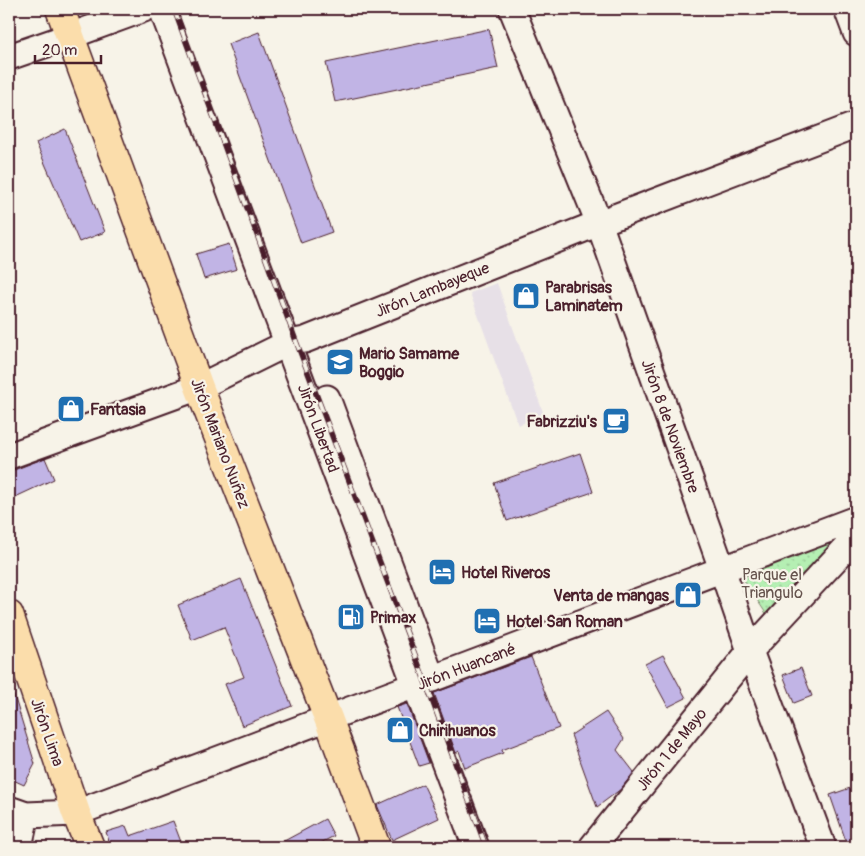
<svg xmlns="http://www.w3.org/2000/svg" width="865" height="856" font-family="Pangolin,sans-serif">
	<style>
		.built { fill: #e7e0e7 }
		.park { fill: url(#park-dots); stroke: #80876f }
		.building { fill: #c1b4e5; stroke: #4a1f2b }
		.lines { fill: none; stroke-linecap: round; stroke-linejoin: round }
		.minor-casing { stroke: #4a1f2b; stroke-width: 29 }
		.major-casing { stroke: #4a1f2b; stroke-width: 31 }
		.minor { stroke: #f7f3e8; stroke-width: 25 }
		.major { stroke: #fbddab; stroke-width: 28 }
		.rail-casing { stroke: #4a1f2b; stroke-width: 5.5 }
		.rail { stroke: #f7f3e8; stroke-width: 4; stroke-dasharray: 11; stroke-linecap: butt }
		.labels { text-anchor: middle; stroke-width: 4.5; stroke-linejoin: round; paint-order: stroke }
		.poi-label { font-size: 16px; font-weight: bold; fill: #4a1f2b; stroke: #f7f3e8; text-anchor: start }
		.street-label { font-size: 16px; fill: #4a1f2b; stroke: #f7f3e8 }
		.park-label { font-size: 16px; fill: #65534d; stroke: #f7f3e8 }
	</style>
	<defs>
		<pattern id="park-dots" width="8" height="8" patternUnits="userSpaceOnUse" patternTransform="scale(1.25)"><rect width="8" height="8" fill="#b5efb3"/><path d="M2 2h.1M6 6h.1" fill="none" stroke="#9dcc9a" stroke-width="1.8" stroke-linecap="round"/></pattern>
	</defs>
	<rect width="100%" height="100%" fill="#f7f3e8"/>
	<filter id="ink" filterUnits="userSpaceOnUse"><feTurbulence type="fractalNoise" baseFrequency=".02" numOctaves="2"/><feDisplacementMap in="SourceGraphic" scale="10" xChannelSelector="R" yChannelSelector="G"/><feConvolveMatrix kernelMatrix="1 2 1 2 8 2 1 2 1" color-interpolation-filters="sRGB"/></filter>
	<g filter="url(#ink)">
		<path class="built" d="M 497,283 L 544,415 L 518,425 L 470,293 Z"/>
		<path class="park" d="M 839,536 L 769,618 L 740,574 Z"/>
		<path class="building" d="M 489,29 L 498,68 L 335,102 L 326,63 Z
			M 259,32 L 332,232 L 301,243 L 228,44 Z
			M 65,129 L 105,232 L 79,242 L 36,143 Z
			M 229,244 L 237,269 L 204,279 L 196,254 Z
			M 580,453 L 593,492 L 507,521 L 494,483 Z
			M 45,458 L 54,479 L 9,500 L 9,470 L 14,470 Z
			M 241,579 L 292,706 L 242,726 L 225,684 L 244,677 L 224,627 L 192,640 L 178,605 Z
			M 663,655 L 686,698 L 668,707 L 645,664 Z
			M 531,657 L 559,728 L 502,750 L 503,753 L 465,768 L 459,751 L 456,753 L 434,693 Z
			M 801,668 L 812,696 L 794,703 L 783,675 Z
			M 9,692 L 13,692 L 35,764 L 24,785 L 9,778 Z
			M 407,704 L 429,763 L 419,766 L 397,707 Z
			M 606,712 L 624,739 L 617,750 L 634,772 L 621,789 L 597,807 L 571,735 Z
			M 423,784 L 439,818 L 392,840 L 377,805 Z
			M 856,786 L 856,847 L 848,847 L 830,795 Z
			M 325,819 L 334,836 L 313,847 L 273,847 Z
			M 173,821 L 181,842 L 166,847 L 107,847 L 106,845 L 110,844 L 106,832 L 126,826 L 130,836 Z"/>
		<g class="lines">
			<defs>
				<path id="minor" d="M 162,9 L 476,847
					M 512,9 L 599,223 L 722,569 L 750,651 L 823,847
					M 847,9 L 856,33
					M 9,57 L 70,36 L 144,9
					M 327,398 L 432,679
					M 9,456 L 199,387 L 288,343 L 305,340 L 599,223 L 856,125
					M 9,809 L 26,815 L 76,813 L 856,519
					M 19,847 L 26,815
					M 592,847 L 750,651 L 856,537"/>
				<path id="major" d="M 60,9 L 199,387 L 328,718 L 376,847
					M 9,615 L 76,813 L 90,847"/>
			</defs>
			<use href="#minor" class="minor-casing"/>
			<use href="#major" class="major-casing"/>
			<use href="#minor" class="minor"/>
			<use href="#major" class="major"/>
			<defs>
				<path id="rail" d="M 174,9 L 296,341 L 425,681 L 486,847"/>
			</defs>
			<use href="#rail" class="rail-casing"/>
			<use href="#rail" class="rail"/>
		</g>
	</g>
	<defs>
		<symbol id="shop-square" viewBox="-11 -11 22 22"><rect x="-9" y="-9" width="18" height="18" rx="4" fill="#1f6fb2" stroke="#f7f3e8"/><path d="M-5-2.5h2.3a2.7 3.5 0 0 1 5.4 0H5L5.5 6h-11ZM-1.5-2.5h3a1.5 2.3 0 0 0-3 0Z" fill="#fff"/></symbol>
		<symbol id="school-square" viewBox="-11 -11 22 22"><rect x="-9" y="-9" width="18" height="18" rx="4" fill="#1f6fb2" stroke="#f7f3e8"/><path d="M0-5L7-2L0 1L-7-2ZM-4 1L0 2.5L4 1V4Q0 6-4 4Z" fill="#fff"/></symbol>
		<symbol id="cafe-square" viewBox="-11 -11 22 22"><rect x="-9" y="-9" width="18" height="18" rx="4" fill="#1f6fb2" stroke="#f7f3e8"/><path d="M-5.5-4.5H6V0H3Q3 3.5 0 3.5H-2.5Q-5.5 3.5-5.5 0ZM3-3.2v2h1.7v-2ZM-6 4.5H4V6H-6Z" fill="#fff"/></symbol>
		<symbol id="hotel-square" viewBox="-11 -11 22 22"><rect x="-9" y="-9" width="18" height="18" rx="4" fill="#1f6fb2" stroke="#f7f3e8"/><path d="M-6-4.5h1.5V1H6V5H4.5V3h-9V5H-6ZM-4 0a1.8 1.8 0 1 1 3.6 0ZM.5 0V-2.5h3Q6-2.5 6 0Z" fill="#fff"/></symbol>
		<symbol id="fuel-square" viewBox="-11 -11 22 22"><rect x="-9" y="-9" width="18" height="18" rx="4" fill="#1f6fb2" stroke="#f7f3e8"/><path d="M-5.5-6h7V0h2V4h1.3V-2.5L3-4.5l.8-.8L6-3V5H2.5V1h-1V6h-7ZM-4.2-4.7v3.2H.2V-4.7Z" fill="#fff"/></symbol>
	</defs>
	<g fill-rule="evenodd">
		<use href="#shop-square" x="510" y="280" width="32" height="32"/>
		<use href="#school-square" x="324" y="346" width="32" height="32"/>
		<use href="#shop-square" x="55" y="393" width="32" height="32"/>
		<use href="#cafe-square" x="600" y="405" width="32" height="32"/>
		<use href="#hotel-square" x="426" y="556" width="32" height="32"/>
		<use href="#shop-square" x="672" y="579" width="32" height="32"/>
		<use href="#fuel-square" x="335" y="601" width="32" height="32"/>
		<use href="#hotel-square" x="471" y="605" width="32" height="32"/>
		<use href="#shop-square" x="384" y="714" width="32" height="32"/>
	</g>
	<g class="labels">
		<g class="poi-label">
			<text x="545" y="293">Parabrisas<tspan x="545" dy="18">Laminatem</tspan></text>
			<text x="359" y="359">Mario Samame<tspan x="359" dy="18">Boggio</tspan></text>
			<text x="90" y="415">Fantasia</text>
			<text x="597" y="427" text-anchor="end">Fabrizziu's</text>
			<text x="461" y="578">Hotel Riveros</text>
			<text x="669" y="601" text-anchor="end">Venta de mangas</text>
			<text x="370" y="623">Primax</text>
			<text x="506" y="627">Hotel San Roman</text>
			<text x="419" y="736">Chirihuanos</text>
		</g>
		<g class="street-label">
			<text transform="translate(432 289) rotate(-22)" y="6">Jirón Lambayeque</text>
			<text transform="translate(671 426) rotate(70)" y="6">Jirón 8 de Noviembre</text>
			<text transform="translate(319 428) rotate(70)" y="6">Jirón Libertad</text>
			<text transform="translate(221 443) rotate(69)" y="6">Jirón Mariano Nuñez</text>
			<text transform="translate(466 666) rotate(-21)" y="6">Jirón Huancané</text>
			<text transform="translate(48 732) rotate(71)" y="6">Jirón Lima</text>
			<text transform="translate(671 749) rotate(-51)" y="6">Jirón 1 de Mayo</text>
		</g>
		<g class="park-label">
			<text x="772" y="580">Parque el<tspan x="772" dy="18">Triangulo</tspan></text>
		</g>
	</g>
	<rect width="865" height="856" fill="none" stroke="#f7f3e8" stroke-width="30"/>
	<rect x="15" y="15" width="835" height="826" fill="none" stroke="#4a1f2b" stroke-width="2" filter="url(#ink)"/>
	<path d="M35 55v8h66v-8" fill="none" stroke="#4a1f2b" stroke-width="2.5"/>
	<text x="42" y="55" font-size="15" fill="#4a1f2b" stroke="#f7f3e8" stroke-width="4" paint-order="stroke">20 m</text>
</svg>
